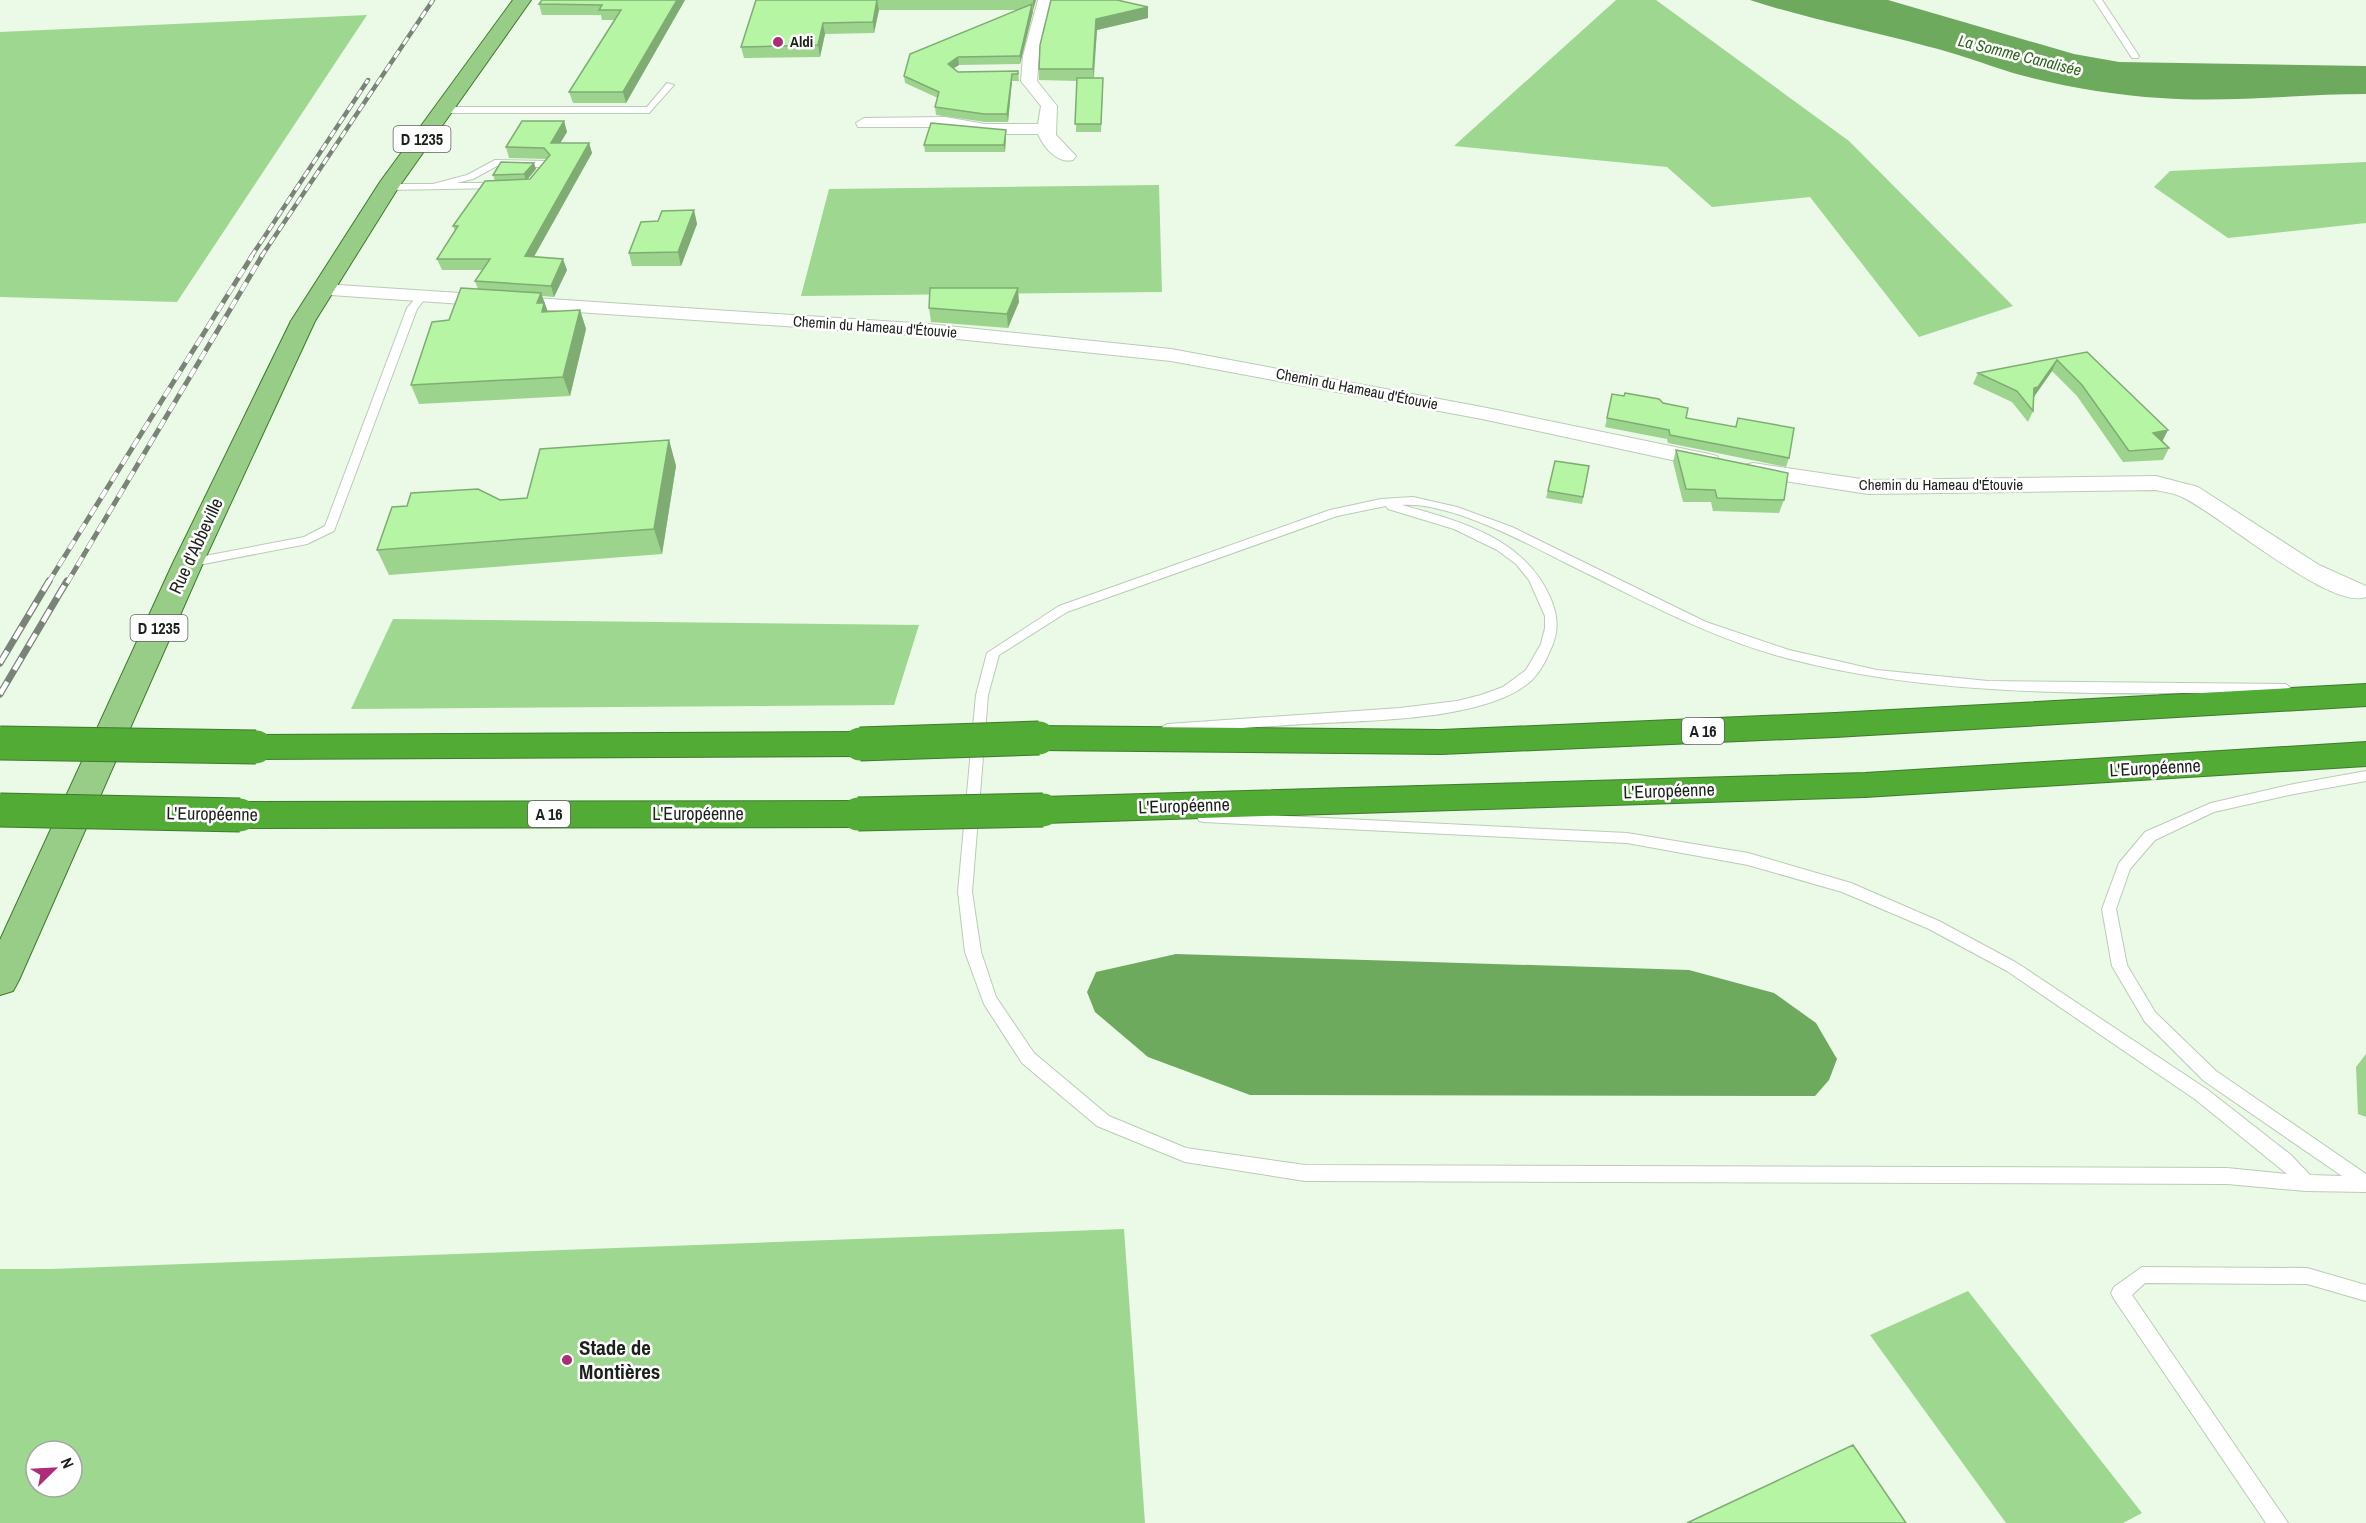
<svg xmlns="http://www.w3.org/2000/svg" width="2366" height="1523" font-family="'Archivo Narrow',sans-serif">
	<style>
		.green { fill: #9ed78f; fill-rule: evenodd }
		.water { fill: #6daa5d }
		.lines { fill: none; stroke-linecap: round; stroke-linejoin: round }
		.lane-casing { stroke: #bbcbb7; stroke-width: 2 }
		.street-casing { stroke: #bbcbb7; stroke-width: 2 }
		.primary-casing { stroke: #3e7b2c; stroke-width: 2 }
		.highway-casing { stroke: #3e7b2c; stroke-width: 2 }
		.lane { fill: #fff; fill-rule: evenodd }
		.street { fill: #fff; fill-rule: evenodd }
		.primary { fill: #97cd86; fill-rule: evenodd }
		.highway { fill: #51ab35; fill-rule: evenodd }
		.rail-far2-casing { stroke: #798477; stroke-width: 4.5 }
		.rail-far1-casing { stroke: #798477; stroke-width: 5 }
		.rail-casing { stroke: #798477; stroke-width: 7 }
		.rail-far2 { stroke: #fff; stroke-width: 3; stroke-dasharray: 8; stroke-linecap: butt }
		.rail-far1 { stroke: #fff; stroke-width: 4; stroke-dasharray: 10; stroke-linecap: butt }
		.rail { stroke: #fff; stroke-width: 4.5; stroke-dasharray: 14; stroke-linecap: butt }
		.highway-bridge-casing { stroke: #3e7b2c; stroke-width: 35; stroke-linecap: butt }
		.highway-bridge { stroke: #51ab35; stroke-width: 33 }
		.wall { fill: #9cd38d }
		.shaded-wall { fill: #7fac73 }
		.building { fill: #b5f5a4; stroke: #7fac73; stroke-width: 1.5 }
		.poi-dot { fill: #ad2c78; stroke: #fff; stroke-width: 2 }
		.labels { text-anchor: middle; stroke-width: 5; stroke-linejoin: round; paint-order: stroke }
		.far-poi-label { font-size: 15px; font-weight: bold; fill: #1b211a; stroke: #fff; text-anchor: start }
		.far-street-label { font-size: 15px; fill: #1b211a; stroke: #fff }
		.far-water-label { font-size: 16px; font-style: italic; fill: #2c661a; stroke: #fff }
		.shield { fill: #fff; stroke: #5f645f; stroke-width: 1.5 }
		.shield-label { font-size: 16px; font-weight: bold; fill: #1b211a }
		.street-label { font-size: 18px; fill: #1b211a; stroke: #fff }
		.near-poi-label { font-size: 21px; font-weight: bold; fill: #1b211a; stroke: #fff; text-anchor: start }
	</style>
	<rect width="100%" height="100%" fill="#eafae6"/>
	<path class="green" d="M 1616,0 L 1656,0 L 1849,141 L 2013,306 L 1919,337 L 1810,197 L 1712,207 L 1667,167 L 1454,146 Z
		M 367,15 L 177,302 L 0,297 L 0,32 Z
		M 2366,162 L 2366,223 L 2228,238 L 2154,187 L 2170,171 Z
		M 1159,185 L 1162,292 L 801,296 L 829,189 Z
		M 393,619 L 919,625 L 894,705 L 351,709 Z
		M 1124,1229 L 1145,1523 L 0,1523 L 0,1269 L 51,1269 ZM 36,1451 L 72,1451 L 72,1487 L 36,1487 Z
		M 1968,1291 L 2142,1513 L 2123,1523 L 2006,1523 L 1870,1335 Z"/>
	<path class="water" d="M 1750,0 L 1888,0 L 2074,54 L 2119,62 L 2366,66 L 2366,94 C 2298,94 2229,103 2161,98 C 2112,95 2061,86 2013,73 C 1984,64 1956,53 1926,46 C 1868,30 1808,19 1750,0 Z
		M 1176,954 L 1689,970 L 1774,993 L 1816,1023 L 1837,1059 L 1829,1080 L 1815,1096 L 1250,1095 L 1148,1057 L 1095,1012 L 1087,992 L 1096,972 Z"/>
	<g class="lines">
		<defs>
			<path id="lane" d="M 2094,0 L 2102,0 L 2139,56 L 2138,58 L 2132,58 Z
				M 667,83 L 674,85 L 649,113 L 443,113 L 439,110 L 443,107 L 647,107 Z
				M 495,160 L 547,161 L 551,164 L 543,175 L 540,176 L 536,173 L 540,167 L 497,166 L 473,179 L 456,183 L 503,183 L 504,185 L 500,188 L 388,190 L 384,187 L 388,184 L 433,184 L 467,175 Z
				M 423,292 L 428,295 L 417,309 L 334,531 L 307,544 L 188,567 L 184,566 L 182,563 L 184,560 L 304,537 L 325,526 L 407,308 L 420,293 Z
				M 1413,497 L 1457,507 L 1512,527 L 1706,622 L 1789,650 L 1877,670 L 1988,681 L 2286,684 L 2292,689 L 2286,694 C 2119,692 1949,701 1786,658 C 1710,638 1641,600 1570,565 C 1526,543 1452,502 1402,505 C 1460,521 1524,538 1550,597 C 1559,618 1559,633 1549,653 C 1545,663 1539,673 1532,680 C 1487,722 1364,720 1304,724 C 1258,727 1213,730 1168,734 L 1163,732 L 1161,729 L 1163,726 L 1168,724 L 1400,708 L 1457,701 L 1481,695 L 1503,687 L 1526,670 L 1541,644 L 1545,628 L 1545,616 L 1529,580 L 1516,564 L 1497,550 L 1454,529 L 1388,509 L 1386,506 L 1381,507 L 1337,516 L 1067,612 L 999,655 L 988,695 L 972,892 L 981,952 L 996,997 L 1034,1053 L 1109,1116 L 1186,1148 L 1305,1165 L 2227,1168 L 2287,1174 L 2196,1100 L 2007,971 L 1929,929 L 1842,892 L 1748,865 L 1627,843 L 1204,822 L 1199,821 L 1197,817 L 1199,813 L 1204,812 L 1627,833 L 1748,853 L 1851,883 L 1939,921 L 2017,963 L 2208,1090 L 2291,1155 L 2310,1175 L 2342,1176 L 2204,1081 L 2145,1022 L 2112,966 L 2102,909 L 2119,863 L 2145,832 L 2211,803 L 2294,784 L 2366,771 L 2366,781 L 2294,794 L 2214,812 L 2155,840 L 2130,869 L 2116,909 L 2127,965 L 2155,1012 L 2216,1071 L 2366,1174 L 2366,1192 L 2306,1191 L 2227,1184 L 1305,1181 L 1185,1162 L 1097,1126 L 1022,1063 L 984,1004 L 965,952 L 958,892 L 976,695 L 987,653 L 1059,606 L 1330,510 L 1381,499 Z
				M 2142,1267 L 2307,1268 L 2366,1285 L 2366,1301 L 2307,1284 L 2145,1283 L 2132,1295 L 2288,1523 L 2266,1523 L 2114,1299 L 2111,1293 L 2114,1287 Z"/>
			<path id="street" d="M 1038,0 L 1052,0 L 1039,56 L 1037,81 L 1057,106 L 1056,135 L 1076,156 L 1073,160 C 1058,164 1044,148 1038,134 L 985,134 L 945,127 L 858,127 L 856,123 L 864,118 L 945,117 L 985,124 L 1038,124 L 1041,106 L 1021,81 L 1023,56 Z
				M 323,284 L 928,324 L 1171,349 L 1482,407 L 1709,454 L 1717,456 L 1720,461 L 1717,466 L 1709,468 L 1482,419 L 1171,361 L 928,336 L 316,294 L 313,290 Z
				M 1753,463 L 1868,480 L 2156,476 L 2198,487 L 2319,565 L 2366,586 L 2366,597 C 2331,611 2219,514 2182,497 C 2174,493 2164,492 2156,490 L 1868,494 L 1745,475 L 1742,470 L 1745,465 Z"/>
			<path id="primary" d="M 513,0 L 531,0 L 398,188 L 315,321 L 203,563 L 19,980 L 13,991 L 0,995 L 0,940 L 173,563 L 291,321 L 380,182 Z"/>
			<path id="highway" d="M 2366,684 L 2366,706 L 1835,737 L 1441,754 L 1039,750 L 1027,746 L 1023,738 L 1027,730 L 1039,726 L 1441,730 L 1835,713 Z
				M 860,732 L 872,736 L 876,744 L 872,752 L 860,756 L 256,759 L 244,755 L 240,747 L 244,739 L 256,735 Z
				M 2366,742 L 2366,766 L 1865,797 L 1043,823 L 1031,819 L 1026,810 L 1031,801 L 1043,797 L 1865,773 Z
				M 858,801 L 870,805 L 875,814 L 870,823 L 858,827 L 240,828 L 228,824 L 223,815 L 228,806 L 240,802 Z"/>
		</defs>
		<use href="#lane" class="lane-casing"/>
		<use href="#street" class="street-casing"/>
		<use href="#primary" class="primary-casing"/>
		<use href="#highway" class="highway-casing"/>
		<use href="#lane" class="lane"/>
		<use href="#street" class="street"/>
		<use href="#primary" class="primary"/>
		<use href="#highway" class="highway"/>
		<defs>
			<path id="rail-far2" d="M 251,257 L 368,80
				M 261,257 L 433,0"/>
			<path id="rail-far1" d="M 48,583 L 252,256
				M 67,583 L 262,256"/>
			<path id="rail" d="M 0,663 L 49,581
				M 0,694 L 67,581"/>
		</defs>
		<use href="#rail-far2" class="rail-far2-casing"/>
		<use href="#rail-far1" class="rail-far1-casing"/>
		<use href="#rail" class="rail-casing"/>
		<use href="#rail-far2" class="rail-far2"/>
		<use href="#rail-far1" class="rail-far1"/>
		<use href="#rail" class="rail"/>
		<defs>
			<path id="highway-bridge" d="M 0,743 L 256,747
				M 860,744 L 1039,738
				M 0,810 L 240,815
				M 858,814 L 1043,810"/>
		</defs>
		<use href="#highway-bridge" class="highway-bridge-casing"/>
		<use href="#highway-bridge" class="highway-bridge"/>
	</g>
	<path class="wall" d="M 685,0 L 626,103 L 573,103 L 569,92 L 614,20 L 602,20 L 601,15 L 542,15 L 539,4 Z
		M 756,0 L 1036,0 L 1033,10 L 1020,64 L 959,65 L 954,68 L 958,72 L 1018,71 L 1019,81 L 1012,81 L 1008,122 L 985,122 L 936,115 L 935,107 L 938,98 L 905,83 L 904,76 L 1019,10 L 879,10 L 874,33 L 825,34 L 820,57 L 744,58 L 741,47 Z
		M 1051,0 L 1148,7 L 1148,18 L 1097,30 L 1094,78 L 1103,86 L 1101,132 L 1076,132 L 1077,81 L 1039,80 L 1039,69 Z
		M 564,121 L 567,132 L 560,143 L 589,143 L 592,153 L 534,257 L 567,270 L 554,297 L 542,296 L 548,312 L 580,310 L 586,329 L 570,396 L 419,404 L 411,385 L 449,320 L 478,289 L 475,281 L 483,270 L 442,270 L 437,259 L 455,231 L 453,226 L 495,181 L 493,175 L 534,163 L 536,169 L 527,180 L 530,179 L 547,159 L 509,158 L 506,147 Z
		M 1006,130 L 1006,136 L 1005,152 L 925,152 L 924,145 Z
		M 694,210 L 697,224 L 681,266 L 632,266 L 629,253 Z
		M 1019,302 L 1008,328 L 931,322 L 929,308 Z
		M 2087,352 L 2169,448 L 2163,460 L 2123,462 L 2077,396 L 2052,371 L 2034,397 L 2033,411 L 2028,422 L 2012,402 L 1973,384 L 1978,373 Z
		M 1612,394 L 1663,403 L 1686,418 L 1735,427 L 1738,418 L 1789,458 L 1786,467 L 1668,443 L 1667,439 L 1605,427 Z
		M 669,440 L 676,466 L 662,554 L 389,575 L 377,550 L 500,500 L 527,498 Z
		M 1676,450 L 1784,500 L 1779,513 L 1713,511 L 1711,502 L 1683,502 L 1673,462 Z
		M 1555,461 L 1589,466 L 1582,504 L 1546,498 Z
		M 2366,1054 L 2366,1117 L 2358,1114 L 2356,1067 Z"/>
	<path class="shaded-wall" d="M 677,0 L 685,0 L 626,103 L 623,92 Z
		M 877,0 L 879,10 L 874,33 L 873,22 Z
		M 1033,0 L 1036,0 L 1033,10 Z
		M 1032,4 L 1033,12 L 1020,64 L 1020,56 Z
		M 1148,7 L 1148,18 L 1097,30 L 1093,81 L 1093,69 L 1096,19 Z
		M 823,23 L 825,34 L 820,57 L 818,45 Z
		M 958,57 L 959,65 L 949,71 L 948,64 Z
		M 1012,74 L 1012,81 L 1008,122 L 1007,114 Z
		M 564,121 L 567,132 L 554,153 L 551,143 Z
		M 1006,130 L 1006,136 L 1005,152 L 1004,145 Z
		M 589,143 L 592,153 L 528,267 L 525,256 Z
		M 534,163 L 536,169 L 526,181 L 524,174 Z
		M 694,210 L 697,224 L 681,266 L 678,252 Z
		M 563,259 L 567,270 L 554,297 L 551,286 Z
		M 1018,288 L 1019,302 L 1008,328 L 1007,314 Z
		M 541,293 L 548,312 L 548,331 L 537,303 Z
		M 580,310 L 586,329 L 570,396 L 563,377 Z
		M 2057,360 L 2052,371 L 2033,398 L 2034,388 Z
		M 2168,430 L 2162,442 L 2153,433 Z
		M 669,440 L 676,466 L 662,554 L 654,529 Z"/>
	<path class="building" d="M 542,0 L 677,0 L 623,92 L 569,92 L 621,10 L 599,10 L 602,5 L 539,4 Z
		M 756,0 L 877,0 L 873,22 L 823,23 L 818,45 L 741,47 Z
		M 1051,0 L 1117,0 L 1148,7 L 1096,19 L 1093,69 L 1039,69 L 1040,45 Z
		M 1032,4 L 1020,56 L 958,57 L 948,64 L 958,72 L 1018,71 L 1018,74 L 1012,74 L 1007,114 L 984,114 L 935,107 L 939,92 L 904,76 L 910,54 Z
		M 1077,78 L 1103,78 L 1101,124 L 1075,124 Z
		M 522,121 L 564,121 L 551,143 L 589,143 L 525,256 L 563,259 L 551,286 L 475,281 L 490,259 L 437,259 L 458,226 L 453,226 L 485,181 L 530,179 L 550,155 L 544,148 L 506,147 Z
		M 931,123 L 1006,130 L 1004,145 L 924,145 Z
		M 501,162 L 534,163 L 524,174 L 493,175 Z
		M 694,210 L 678,252 L 629,253 L 641,222 L 658,221 L 662,211 Z
		M 461,288 L 541,293 L 537,303 L 544,303 L 542,312 L 580,310 L 563,377 L 411,385 L 432,322 L 449,320 Z
		M 930,288 L 1018,288 L 1007,314 L 929,308 Z
		M 2087,352 L 2168,430 L 2153,433 L 2169,448 L 2129,451 L 2082,385 L 2057,360 L 2038,387 L 2034,388 L 2033,411 L 2017,391 L 1978,373 Z
		M 1625,393 L 1659,399 L 1663,403 L 1688,408 L 1686,418 L 1736,427 L 1738,418 L 1794,428 L 1789,458 L 1670,435 L 1669,430 L 1607,418 L 1612,394 L 1624,396 Z
		M 669,440 L 654,529 L 377,550 L 392,507 L 407,506 L 411,493 L 478,489 L 500,500 L 527,498 L 540,449 Z
		M 1676,450 L 1788,473 L 1784,500 L 1717,498 L 1715,490 L 1686,489 Z
		M 1555,461 L 1589,466 L 1583,497 L 1548,491 Z
		M 1853,1445 L 1906,1523 L 1687,1523 Z"/>
	<g class="poi-dot">
		<circle cx="778" cy="42" r="6"/>
		<circle cx="567" cy="1360" r="6"/>
	</g>
	<g class="labels">
		<g class="far-poi-label">
			<text x="790" y="47">Aldi</text>
		</g>
		<g class="far-street-label">
			<text transform="translate(875 327) rotate(4)" y="5">Chemin du Hameau d'Étouvie</text>
			<text transform="translate(1357 389) rotate(11)" y="5">Chemin du Hameau d'Étouvie</text>
			<text x="1941" y="490">Chemin du Hameau d'Étouvie</text>
		</g>
		<g class="far-water-label">
			<text transform="translate(2020 55) rotate(14)" y="6">La Somme Canalisée</text>
		</g>
		<g class="shield">
			<rect x="393.5" y="126" width="57" height="26" rx="4.5"/>
			<rect x="130.5" y="615" width="57" height="26" rx="4.5"/>
			<rect x="1682" y="718" width="42" height="26" rx="4.5"/>
			<rect x="528" y="801" width="42" height="26" rx="4.5"/>
		</g>
		<g class="shield-label">
			<text x="422" y="145">D 1235</text>
			<text x="159" y="634">D 1235</text>
			<text x="1703" y="737">A 16</text>
			<text x="549" y="820">A 16</text>
		</g>
		<g class="street-label">
			<text transform="translate(196 546) rotate(-65)" y="6">Rue d'Abbeville</text>
			<text transform="translate(2155 768) rotate(-3)" y="6">L'Européenne</text>
			<text transform="translate(1669 791) rotate(-2)" y="6">L'Européenne</text>
			<text transform="translate(1184 806) rotate(-2)" y="6">L'Européenne</text>
			<text transform="translate(212 814) rotate(1)" y="6">L'Européenne</text>
			<text x="698" y="820">L'Européenne</text>
		</g>
		<g class="near-poi-label">
			<text x="579" y="1355">Stade de<tspan x="579" dy="24">Montières</tspan></text>
		</g>
	</g>
	<g transform="translate(54 1469) rotate(66)"><circle r="28" fill="#ffffff" stroke="#a4a6a3" stroke-width="1.5"/>
	<path d="M0-4.5L10 22L0 15L-10 22Z" fill="#ad2c78"/>
	<text y="-9" font-size="16" font-weight="bold" text-anchor="middle" fill="#1b211a">N</text>
	</g>
</svg>
